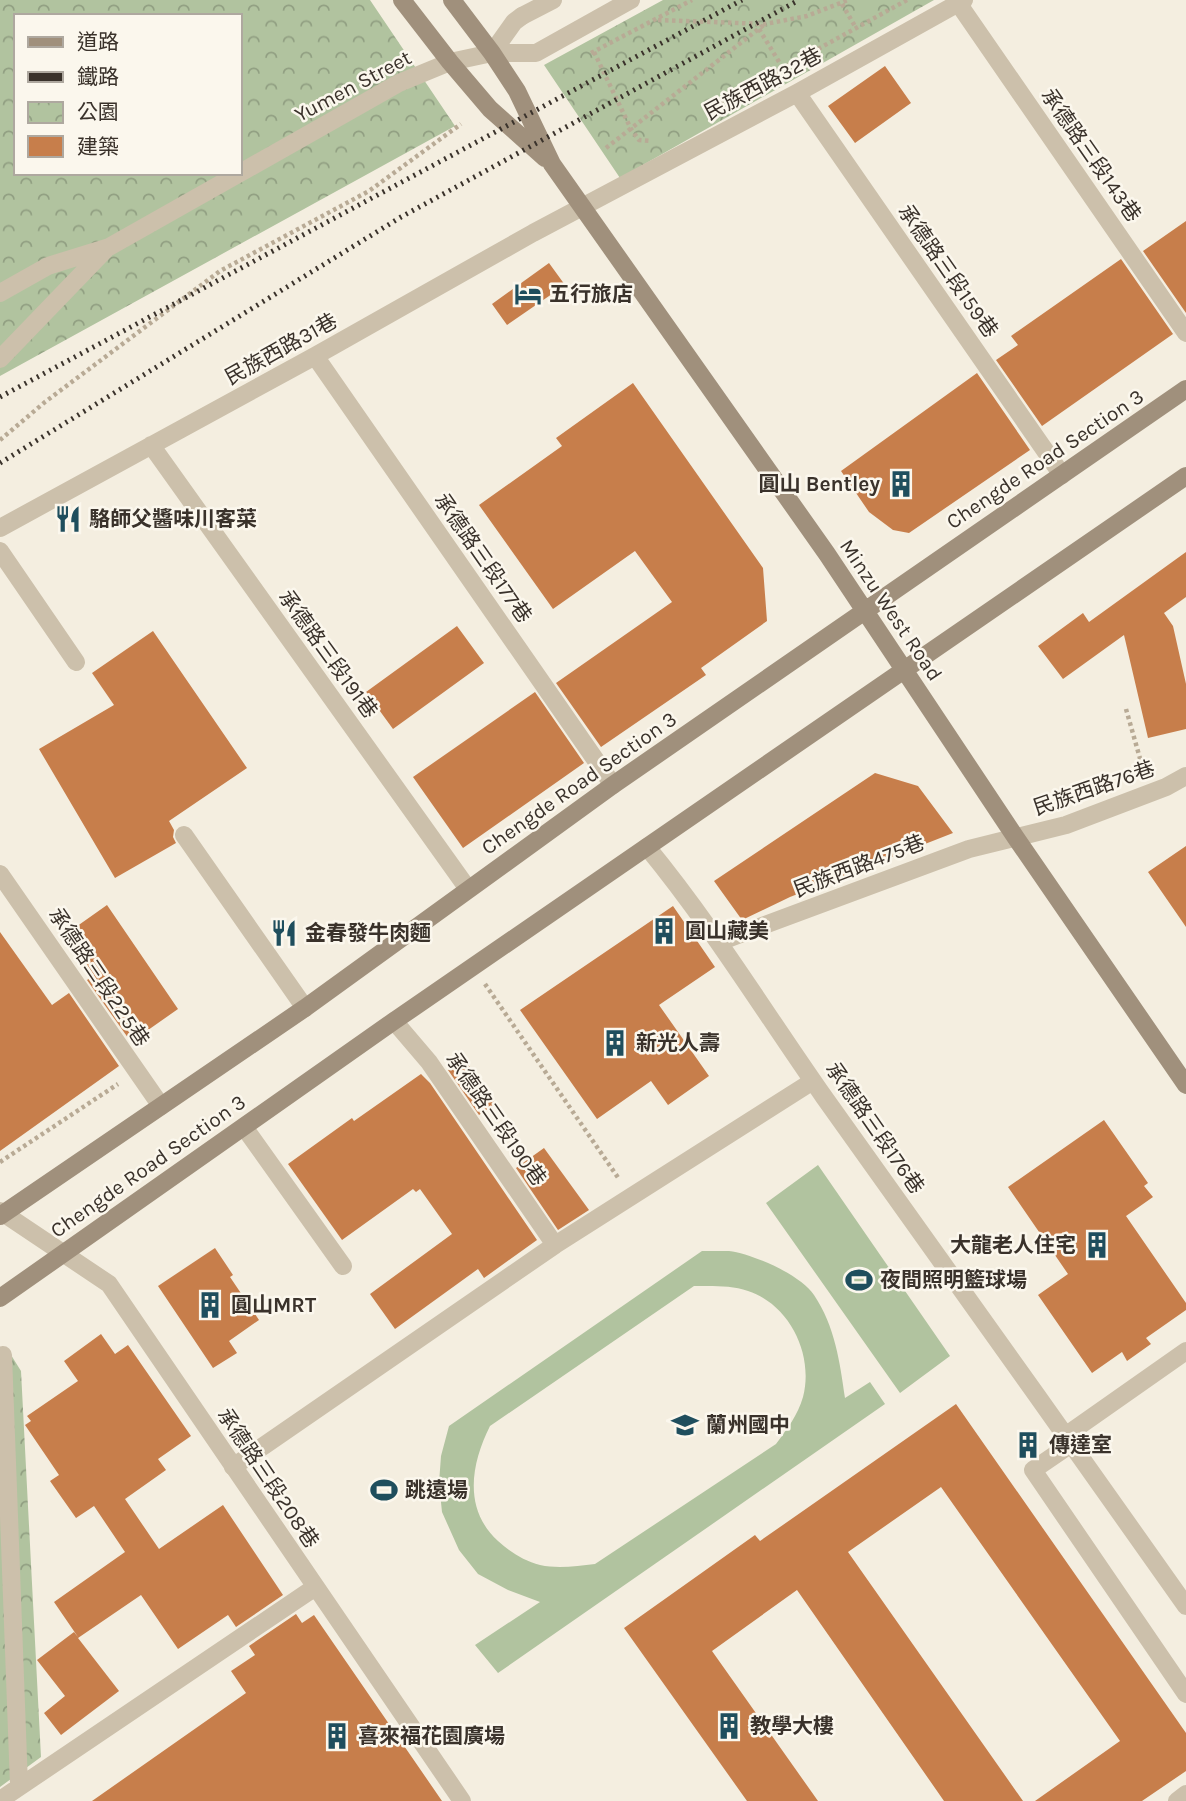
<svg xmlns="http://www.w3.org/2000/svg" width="1186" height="1801" font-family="Karla,'Noto Sans TC',sans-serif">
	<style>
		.park { fill: url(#park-crowns); fill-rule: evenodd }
		.garden { fill: #b1c39f; fill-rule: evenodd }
		.building { fill: #c77e4b }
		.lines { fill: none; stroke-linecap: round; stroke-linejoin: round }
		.path { stroke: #b8aa95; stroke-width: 4.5; stroke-dasharray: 3.5 3.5; stroke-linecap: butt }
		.lane { stroke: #ccc0ab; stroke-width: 18 }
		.street { stroke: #ccc0ab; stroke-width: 18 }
		.secondary { stroke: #a0907c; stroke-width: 18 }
		.rail { stroke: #3a322b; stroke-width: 5; stroke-dasharray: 2 5; stroke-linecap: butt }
		.labels { text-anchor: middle; stroke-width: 5; stroke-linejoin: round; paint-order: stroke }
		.street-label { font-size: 21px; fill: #3a322b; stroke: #fbf7ed }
		.poi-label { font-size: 21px; font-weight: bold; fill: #3a322b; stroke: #fbf7ed; text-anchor: start }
	</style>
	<defs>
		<pattern id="park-crowns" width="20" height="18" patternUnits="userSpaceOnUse" patternTransform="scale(1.75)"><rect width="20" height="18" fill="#b1c39f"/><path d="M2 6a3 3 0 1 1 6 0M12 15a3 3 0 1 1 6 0" fill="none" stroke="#919f82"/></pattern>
	</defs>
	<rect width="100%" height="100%" fill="#f4eee0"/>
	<path class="park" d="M 0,0 L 370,0 L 455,126 L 0,376 ZM 16,16 L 240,16 L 240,173 L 16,173 Z
		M 663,0 L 934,0 L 620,178 L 544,65 Z
		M 11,1355 L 21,1371 L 41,1757 L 0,1787 L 0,1507 Z"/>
	<path class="garden" d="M 818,1165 L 950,1356 L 900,1393 L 766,1203 Z
		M 702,1251 C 711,1251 720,1251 729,1251 C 753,1254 801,1275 814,1295 C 835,1326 840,1363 845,1398 L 870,1382 L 885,1404 L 498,1673 L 475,1645 L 540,1602 L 508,1590 L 478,1574 L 459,1550 L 442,1512 L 439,1483 L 441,1456 L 449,1426 ZM 694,1286 C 712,1286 731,1285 748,1291 C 790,1305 814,1355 803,1397 C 798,1415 787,1429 776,1444 L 595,1564 C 577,1566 558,1569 540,1565 C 524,1561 510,1552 498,1541 C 463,1509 471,1464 490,1426 Z"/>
	<path class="building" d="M 885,66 L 911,103 L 855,143 L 828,106 Z
		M 1186,221 L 1186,313 L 1143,251 Z
		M 1121,259 L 1173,334 L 1042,426 L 996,360 L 1018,345 L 1011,336 Z
		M 549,263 L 565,285 L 507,325 L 492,304 Z
		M 977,373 L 1030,450 L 909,533 L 893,530 L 869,512 L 841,471 Z
		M 633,383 L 763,568 L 767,621 L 701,668 L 706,675 L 601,747 L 556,683 L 672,602 L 635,551 L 553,609 L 479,505 L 562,446 L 556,438 Z
		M 1186,552 L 1186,597 L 1164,613 L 1173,626 L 1186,684 L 1186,729 L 1148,738 L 1124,635 L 1063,679 L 1038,646 L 1083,613 L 1089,622 Z
		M 457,626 L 484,663 L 393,729 L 366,692 Z
		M 153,631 L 247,768 L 169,821 L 174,830 L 173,837 L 176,843 L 115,878 L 39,749 L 114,705 L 92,673 Z
		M 535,692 L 584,763 L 463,848 L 413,777 Z
		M 875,773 L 918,786 L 953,833 L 790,897 L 742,920 L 714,881 Z
		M 1186,846 L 1186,927 L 1148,872 Z
		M 107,905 L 178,1009 L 131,1042 L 87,980 L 94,975 L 66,934 Z
		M 673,906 L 715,967 L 659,1005 L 709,1076 L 668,1105 L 651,1081 L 597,1119 L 520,1010 Z
		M 0,932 L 52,1005 L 69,993 L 119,1066 L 0,1151 Z
		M 464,1059 L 496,1103 L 479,1115 L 448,1070 Z
		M 421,1074 L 430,1083 L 537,1240 L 484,1278 L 478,1269 L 395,1329 L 370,1294 L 452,1234 L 420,1189 L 416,1192 L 413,1189 L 342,1240 L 288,1164 L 352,1118 L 354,1121 Z
		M 1104,1120 L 1148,1183 L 1144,1186 L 1153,1197 L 1126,1216 L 1186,1303 L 1186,1310 L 1146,1338 L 1151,1344 L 1127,1361 L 1122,1352 L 1092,1373 L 1038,1295 L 1068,1274 L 1008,1187 Z
		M 544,1148 L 589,1210 L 558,1230 L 516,1168 Z
		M 215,1248 L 233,1275 L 230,1277 L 259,1320 L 229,1341 L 237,1353 L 213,1368 L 158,1286 Z
		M 101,1334 L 115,1354 L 128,1345 L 191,1436 L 158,1459 L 166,1470 L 125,1499 L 159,1549 L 223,1505 L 283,1595 L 236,1627 L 228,1615 L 178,1649 L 141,1595 L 78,1638 L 119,1691 L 61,1735 L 44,1713 L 65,1696 L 37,1660 L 74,1632 L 78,1637 L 54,1602 L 125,1552 L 94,1506 L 76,1518 L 50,1481 L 59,1475 L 25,1425 L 31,1421 L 27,1416 L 78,1381 L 64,1361 Z
		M 956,1404 L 1186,1733 L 1186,1771 L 1142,1801 L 1035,1801 L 1120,1741 L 941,1487 L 848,1552 L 1023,1801 L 944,1801 L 797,1590 L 712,1651 L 818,1801 L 747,1801 L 624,1628 L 755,1535 L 760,1541 Z
		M 296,1614 L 302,1623 L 314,1615 L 442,1801 L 92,1801 L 246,1693 L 231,1671 L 255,1655 L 249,1646 Z"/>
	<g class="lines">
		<path class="path" d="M 842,4 L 856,28
			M 658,20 L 765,24 L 807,16 L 848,0
			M 759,29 L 784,70
			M 594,52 L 631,129 L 639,140 L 650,141
			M 591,53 L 692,0
			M 720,103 L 907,0
			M 606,148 L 765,24
			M 0,440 L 45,402 L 220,271 L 369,191 L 461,124
			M 1126,709 L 1143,769
			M 485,984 L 619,1179
			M 0,1162 L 118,1084"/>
		<path class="lane" d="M 522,16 L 553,0
			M 240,173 L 399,83 L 450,62 L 492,53
			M 0,293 L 48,266 L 109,247 L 240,173
			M 0,359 L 107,248
			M 647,847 C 712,926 765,1013 824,1097 C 945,1266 1066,1436 1186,1606
			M 719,942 L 969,849 L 1066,825 L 1166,787 L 1186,776
			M 394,1021 L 429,1062 L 555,1245
			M 244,1127 L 343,1266
			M 1065,1436 L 1186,1351
			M 1071,1444 L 1033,1470 L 1186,1694
			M 233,1467 L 555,1245 L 813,1081
			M 1177,1801 L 1186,1794"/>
		<path class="street" d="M 958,3 L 1186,333
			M 492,53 L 536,53 L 631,0
			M 492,53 L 514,22 L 522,16
			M 797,93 L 1062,475
			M 315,356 L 613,785
			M 151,445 L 468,889
			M 0,528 L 315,356 L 533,233 L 797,93 L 964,0
			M 0,551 L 76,662
			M 184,835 L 305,1008
			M 0,874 L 161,1106
			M 0,1211 L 109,1284 L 462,1801
			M 3,1355 L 19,1785
			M 0,1800 L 314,1588"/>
		<path class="secondary" d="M 402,0 L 450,62 L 490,109 L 545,158
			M 452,0 L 492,53 L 517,91 L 552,164 L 827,554 L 1016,838 L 1186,1085
			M 0,1216 L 305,1008 L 613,785 L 1186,389
			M 0,1298 L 394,1021 L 1186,476"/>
		<path class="rail" d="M 0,397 L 742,0
			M 0,463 L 401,217 L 799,0"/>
	</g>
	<defs>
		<symbol id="hotel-bare" viewBox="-9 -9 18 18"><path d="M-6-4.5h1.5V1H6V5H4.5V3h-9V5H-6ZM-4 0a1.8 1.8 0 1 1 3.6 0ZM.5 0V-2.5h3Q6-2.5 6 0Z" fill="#1f4e5d" stroke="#fbf7ed" stroke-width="2.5" paint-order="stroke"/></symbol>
		<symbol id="building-bare" viewBox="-9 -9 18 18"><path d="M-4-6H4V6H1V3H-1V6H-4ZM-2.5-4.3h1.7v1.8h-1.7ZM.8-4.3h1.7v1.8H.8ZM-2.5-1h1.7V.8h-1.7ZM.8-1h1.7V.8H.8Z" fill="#1f4e5d" stroke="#fbf7ed" stroke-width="2.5" paint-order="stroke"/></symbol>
		<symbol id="restaurant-bare" viewBox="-9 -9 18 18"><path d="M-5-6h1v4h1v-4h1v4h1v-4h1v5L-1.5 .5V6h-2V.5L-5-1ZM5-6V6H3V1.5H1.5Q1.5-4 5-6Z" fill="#1f4e5d" stroke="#fbf7ed" stroke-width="2.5" paint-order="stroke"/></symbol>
		<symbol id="stadium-bare" viewBox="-9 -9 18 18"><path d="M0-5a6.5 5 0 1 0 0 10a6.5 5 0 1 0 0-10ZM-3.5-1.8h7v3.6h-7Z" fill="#1f4e5d" stroke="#fbf7ed" stroke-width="2.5" paint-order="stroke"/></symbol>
		<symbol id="school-bare" viewBox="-9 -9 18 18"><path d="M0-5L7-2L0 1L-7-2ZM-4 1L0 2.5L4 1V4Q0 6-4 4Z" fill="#1f4e5d" stroke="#fbf7ed" stroke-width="2.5" paint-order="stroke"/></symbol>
	</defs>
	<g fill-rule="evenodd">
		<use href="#hotel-bare" x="509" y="275" width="38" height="38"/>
		<use href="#building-bare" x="882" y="465" width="38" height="38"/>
		<use href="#restaurant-bare" x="49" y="500" width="38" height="38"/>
		<use href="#building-bare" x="645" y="912" width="38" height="38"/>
		<use href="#restaurant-bare" x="265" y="914" width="38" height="38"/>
		<use href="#building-bare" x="596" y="1024" width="38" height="38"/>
		<use href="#building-bare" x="1078" y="1226" width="38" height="38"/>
		<use href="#stadium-bare" x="840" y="1261" width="38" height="38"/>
		<use href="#building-bare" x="191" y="1286" width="38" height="38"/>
		<use href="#school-bare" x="666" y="1406" width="38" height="38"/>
		<use href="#building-bare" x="1009" y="1426" width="38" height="38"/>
		<use href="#stadium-bare" x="365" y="1471" width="38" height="38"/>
		<use href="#building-bare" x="710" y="1707" width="38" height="38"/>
		<use href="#building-bare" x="318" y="1717" width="38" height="38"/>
	</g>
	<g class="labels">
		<g class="street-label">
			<text transform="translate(763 84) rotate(-28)" y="7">民族西路32巷</text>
			<text transform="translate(353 86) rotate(-28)" y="7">Yumen Street</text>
			<text transform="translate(1091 155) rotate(55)" y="7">承德路三段143巷</text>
			<text transform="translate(948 271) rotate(55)" y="7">承德路三段159巷</text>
			<text transform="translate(281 349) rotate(-29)" y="7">民族西路31巷</text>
			<text transform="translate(1045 459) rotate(-34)" y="7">Chengde Road Section 3</text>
			<text transform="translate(483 558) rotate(55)" y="7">承德路三段177巷</text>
			<text transform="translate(891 610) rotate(56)" y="7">Minzu West Road</text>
			<text transform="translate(328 654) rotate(54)" y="7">承德路三段191巷</text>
			<text transform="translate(579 783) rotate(-35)" y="7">Chengde Road Section 3</text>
			<text transform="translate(1094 788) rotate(-19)" y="7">民族西路76巷</text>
			<text transform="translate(859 866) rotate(-21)" y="7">民族西路475巷</text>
			<text transform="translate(99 977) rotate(56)" y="7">承德路三段225巷</text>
			<text transform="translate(496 1119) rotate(55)" y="7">承德路三段190巷</text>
			<text transform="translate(875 1128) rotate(55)" y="7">承德路三段176巷</text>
			<text transform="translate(148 1166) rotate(-35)" y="7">Chengde Road Section 3</text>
			<text transform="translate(268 1478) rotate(56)" y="7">承德路三段208巷</text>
		</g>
		<g class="poi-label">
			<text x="549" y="301">五行旅店</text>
			<text x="880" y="491" text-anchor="end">圓山 Bentley</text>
			<text x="89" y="526">駱師父醬味川客菜</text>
			<text x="685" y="938">圓山藏美</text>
			<text x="305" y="940">金春發牛肉麵</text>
			<text x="636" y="1050">新光人壽</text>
			<text x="1076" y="1252" text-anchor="end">大龍老人住宅</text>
			<text x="880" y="1287">夜間照明籃球場</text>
			<text x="231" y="1312">圓山MRT</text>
			<text x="706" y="1432">蘭州國中</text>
			<text x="1049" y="1452">傳達室</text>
			<text x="405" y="1497">跳遠場</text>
			<text x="750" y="1733">教學大樓</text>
			<text x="358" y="1743">喜來福花園廣場</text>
		</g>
	</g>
	<rect x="14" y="14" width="228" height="161" fill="#fbf7ed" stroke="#aea89f" stroke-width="2"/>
	<rect x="28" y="37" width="35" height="10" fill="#a0907c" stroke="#aea89f" stroke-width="2"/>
	<text x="77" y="49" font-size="21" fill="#3a322b">道路</text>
	<rect x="28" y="72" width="35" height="10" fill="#3a322b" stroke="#aea89f" stroke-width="2"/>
	<text x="77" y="84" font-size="21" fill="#3a322b">鐵路</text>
	<rect x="28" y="102" width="35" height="21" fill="url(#park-crowns)" stroke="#aea89f" stroke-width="2"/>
	<text x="77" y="119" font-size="21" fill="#3a322b">公園</text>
	<rect x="28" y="136" width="35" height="21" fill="#c77e4b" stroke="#aea89f" stroke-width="2"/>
	<text x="77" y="154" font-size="21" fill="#3a322b">建築</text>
</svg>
